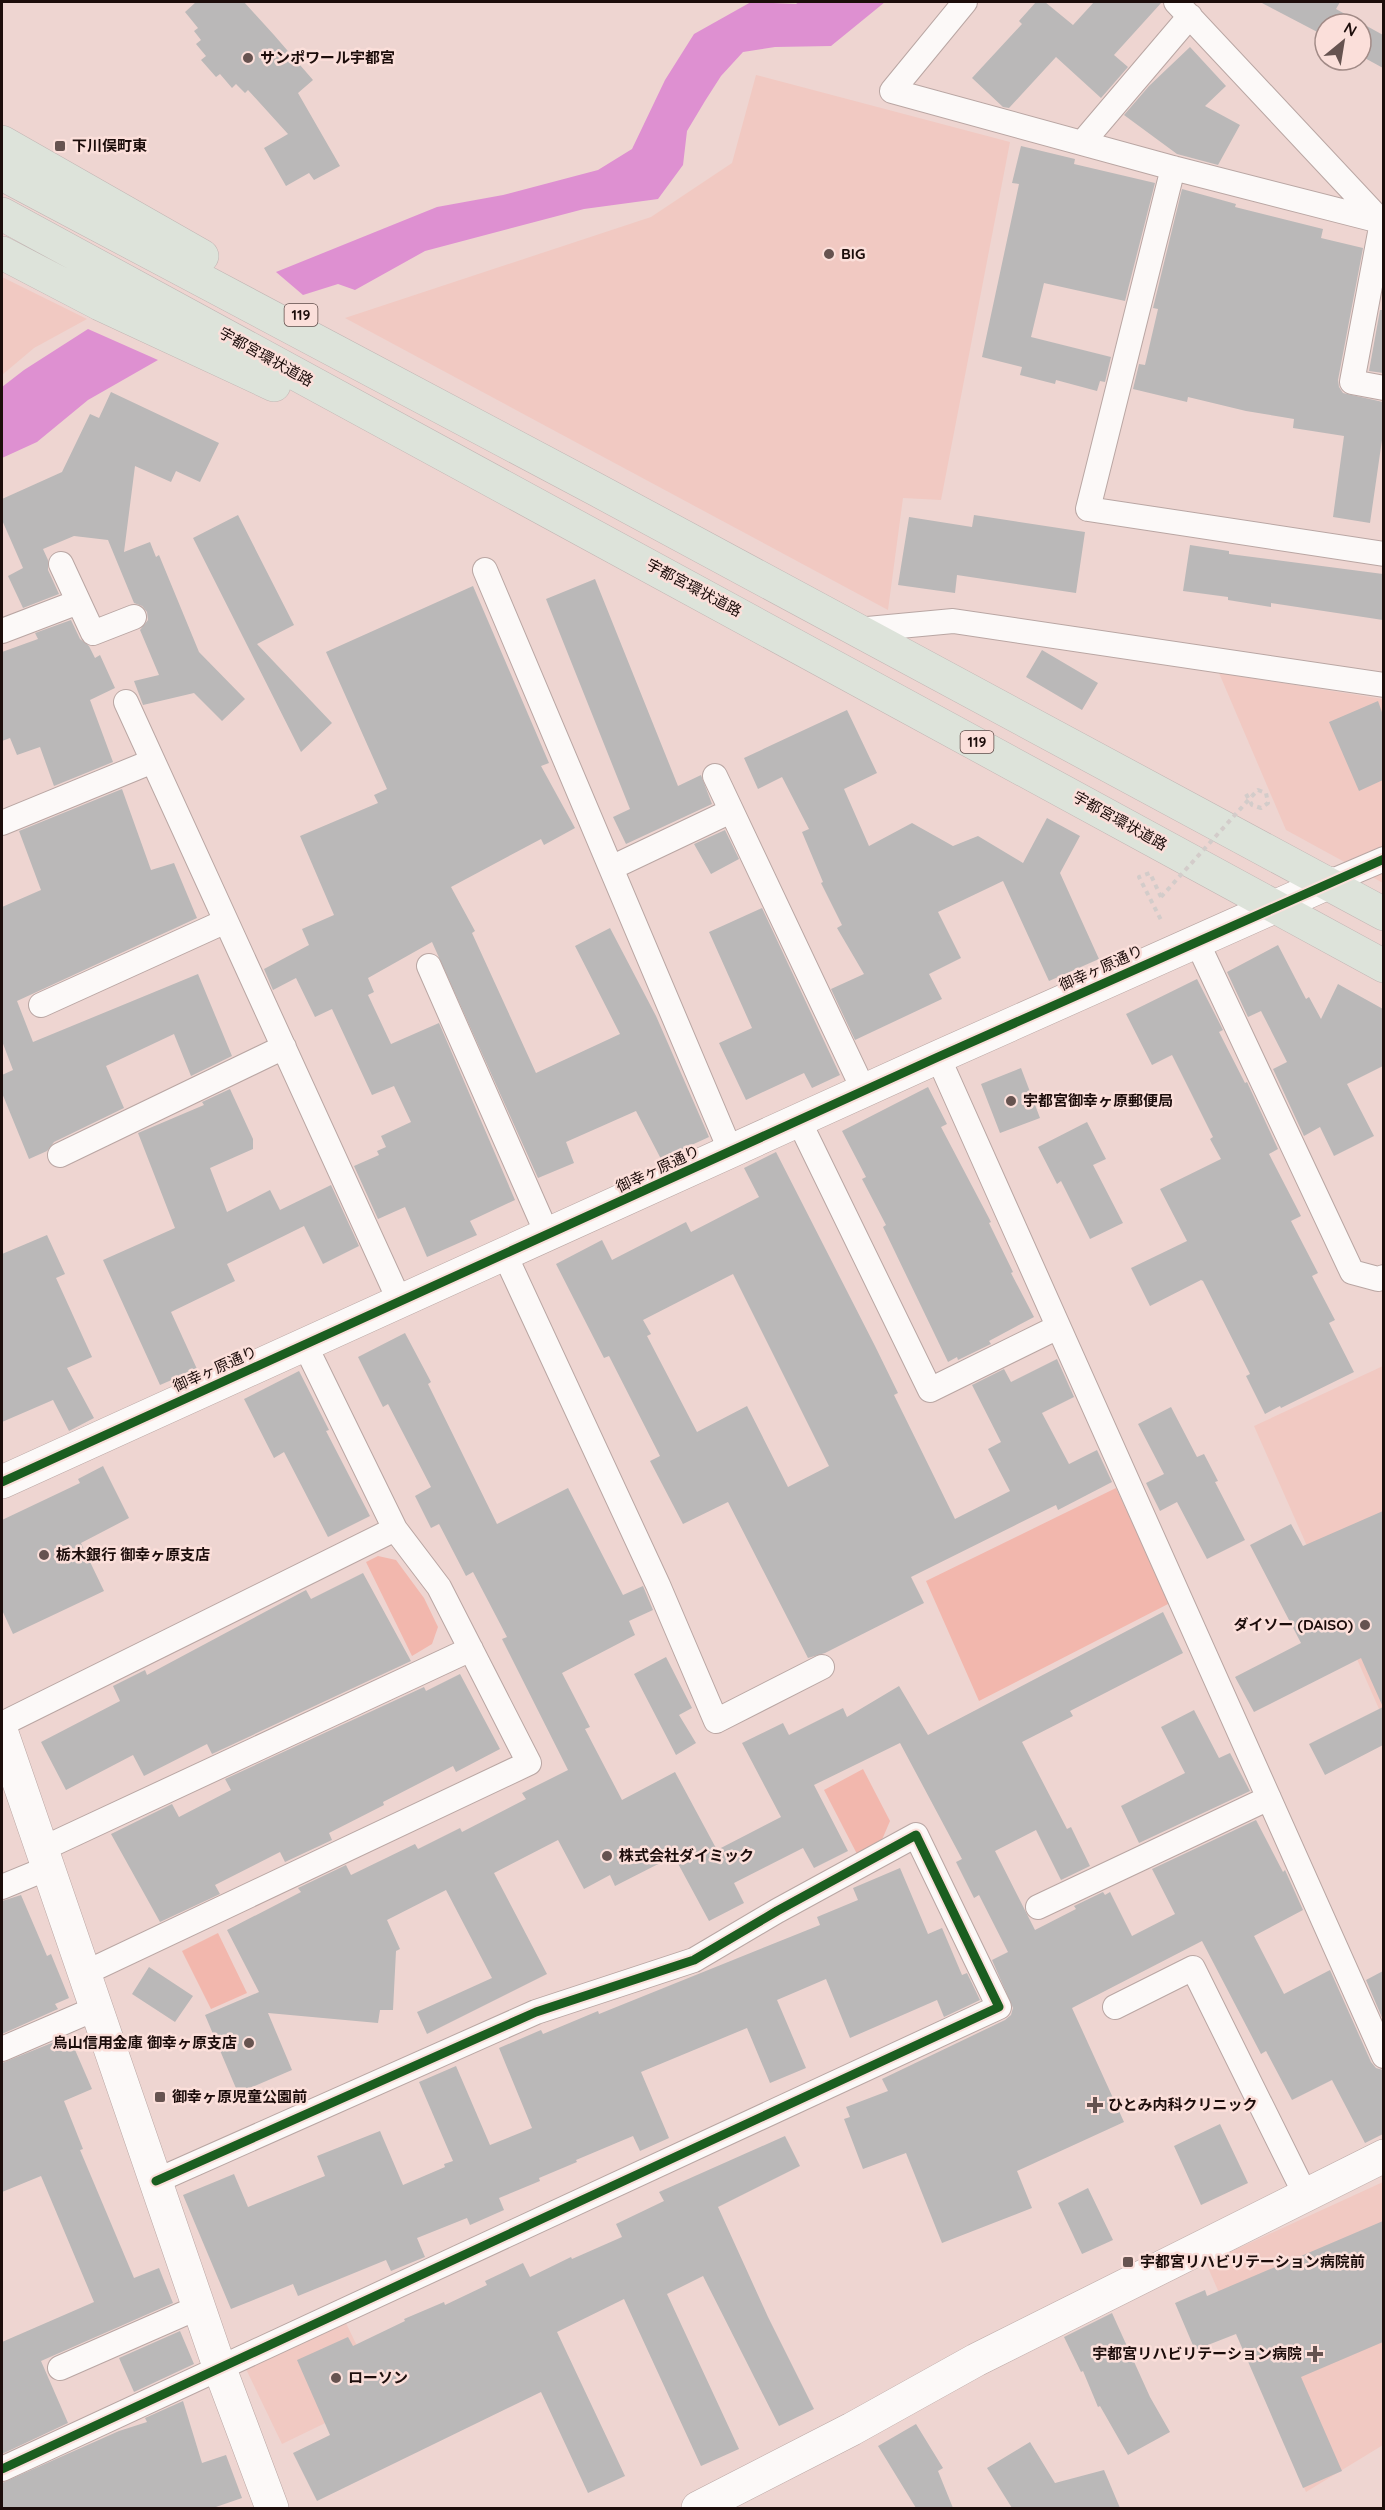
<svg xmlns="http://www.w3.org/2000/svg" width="1385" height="2510" font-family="Quicksand,'Noto Sans JP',sans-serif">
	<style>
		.built { fill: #f1c9c2 }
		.green { fill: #f2b7ad }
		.water { fill: #de90d1 }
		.building { fill: #bab8b8; fill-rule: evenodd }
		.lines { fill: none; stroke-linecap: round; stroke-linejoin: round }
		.street-casing { stroke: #b9a6a3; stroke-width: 26 }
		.secondary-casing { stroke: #b9a6a3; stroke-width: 34 }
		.highway-casing { stroke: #c2b6b4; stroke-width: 34 }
		.path { stroke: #d3ccca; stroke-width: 4; stroke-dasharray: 4.5 4.5; stroke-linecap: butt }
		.street { stroke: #fcf9f8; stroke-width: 24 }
		.secondary { stroke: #fcf9f8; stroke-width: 33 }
		.highway { stroke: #dde3da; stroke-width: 33 }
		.path-bridge { stroke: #d3ccca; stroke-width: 4; stroke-dasharray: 4.5 4.5; stroke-linecap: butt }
		.cycleway-casing { stroke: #fbdfda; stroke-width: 13 }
		.cycleway { stroke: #1b5e20; stroke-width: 9 }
		.poi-dot { fill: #665350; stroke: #fbdfda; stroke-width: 2 }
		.labels { text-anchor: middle; stroke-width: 5; stroke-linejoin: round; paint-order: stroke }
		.shield { fill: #fbdfda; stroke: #5f4c49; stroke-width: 1.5 }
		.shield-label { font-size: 14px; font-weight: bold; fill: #1c0d0b }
		.poi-label { font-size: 15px; font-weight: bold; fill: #1c0d0b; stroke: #fbdfda; text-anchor: start }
		.street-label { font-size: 15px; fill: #1c0d0b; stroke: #fbdfda }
	</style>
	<rect width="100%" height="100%" fill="#eed5d1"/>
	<path class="built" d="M 756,75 L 1010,142 L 941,500 L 903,498 L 888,610 L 345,318 L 651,217 L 732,163 Z
		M 2,277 L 87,319 L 34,348 L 2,375 Z
		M 1219,673 L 1383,699 L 1383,883 L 1286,830 Z
		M 1383,1366 L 1383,1718 L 1254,1426 Z
		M 1383,2182 L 1383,2445 L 1306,2492 L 1206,2263 Z
		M 345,2321 L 381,2396 L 282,2444 L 246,2369 Z"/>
	<path class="green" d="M 1116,1488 L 1170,1603 L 979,1701 L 926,1581 Z
		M 378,1556 L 396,1560 L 424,1598 L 438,1627 L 432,1644 L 412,1656 L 366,1562 Z
		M 863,1769 L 890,1821 L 881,1842 L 857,1854 L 824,1790 Z
		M 218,1933 L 247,1993 L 211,2009 L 182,1951 Z"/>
	<path class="water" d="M 751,2 L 796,4 L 799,2 L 885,2 L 831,46 L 775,47 L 743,52 L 721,76 L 705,101 L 687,131 L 683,165 L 658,199 L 584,209 L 425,251 L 355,290 L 338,284 L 303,295 L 276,272 L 437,207 L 503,195 L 598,170 L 632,149 L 665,80 L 694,34 Z
		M 88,329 L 158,360 L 88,400 L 37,442 L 2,458 L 2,387 L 24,370 Z"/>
	<path class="building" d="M 196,2 L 244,2 L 274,35 L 313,80 L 298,93 L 340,166 L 314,180 L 309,173 L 286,186 L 264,148 L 288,134 L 248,90 L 245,93 L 236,84 L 232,88 L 220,74 L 216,77 L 201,60 L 206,56 L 196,44 L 201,40 L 194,31 L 198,28 L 185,12 Z
		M 1036,2 L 1045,2 L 1073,25 L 1094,2 L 1162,2 L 1114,55 L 1128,67 L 1101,98 L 1056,57 L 1009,108 L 1003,107 L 972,78 L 1022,24 L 1019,21 Z
		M 1260,2 L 1340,2 L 1336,9 L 1383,35 L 1383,68 L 1361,56 L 1361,24 L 1325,24 L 1325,36 Z
		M 1190,47 L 1226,86 L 1205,106 L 1240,125 L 1218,165 L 1177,154 L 1124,115 L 1149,86 Z
		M 1021,146 L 1075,159 L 1074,164 L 1155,183 L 1125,301 L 1044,283 L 1031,337 L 1111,357 L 1105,382 L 1100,381 L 1097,391 L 1056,380 L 1055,384 L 1020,375 L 1022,367 L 982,357 L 1019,184 L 1012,183 Z
		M 1182,189 L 1236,204 L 1235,207 L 1323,229 L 1321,238 L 1363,248 L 1338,380 L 1339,387 L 1343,393 L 1383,402 L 1383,433 L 1370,523 L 1333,517 L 1344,436 L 1293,428 L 1294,419 L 1246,411 L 1188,397 L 1187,402 L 1133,389 L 1139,364 L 1145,365 L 1158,309 L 1153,308 Z
		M 1380,310 L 1383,310 L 1383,373 L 1369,371 Z
		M 111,392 L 219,443 L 200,482 L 176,471 L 171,482 L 135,466 L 124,552 L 150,542 L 156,557 L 159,555 L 199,652 L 245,699 L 222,721 L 194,693 L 143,705 L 134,681 L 159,675 L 140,630 L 148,620 L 147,612 L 142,606 L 134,603 L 108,540 L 74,536 L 43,549 L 48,560 L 48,570 L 59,594 L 23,608 L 8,576 L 23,568 L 2,520 L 2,499 L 62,472 L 90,414 L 99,418 Z
		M 238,515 L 294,625 L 257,644 L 332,723 L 301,752 L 193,538 Z
		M 974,515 L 1085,532 L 1076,593 L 957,575 L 955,593 L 898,585 L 909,517 L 972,527 Z
		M 1190,545 L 1229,551 L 1229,554 L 1383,574 L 1383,620 L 1271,603 L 1271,607 L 1228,600 L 1228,597 L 1183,591 Z
		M 595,579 L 678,786 L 701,775 L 712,804 L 626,844 L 613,817 L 630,809 L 546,599 Z
		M 473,586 L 549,763 L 541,766 L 575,828 L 544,845 L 541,839 L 451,887 L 475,931 L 472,933 L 536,1073 L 620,1034 L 575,946 L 610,928 L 656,1016 L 709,1137 L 661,1159 L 636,1111 L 566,1142 L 574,1163 L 538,1178 L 432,942 L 368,978 L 374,992 L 368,995 L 391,1044 L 439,1023 L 515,1200 L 470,1221 L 477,1235 L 427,1257 L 405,1207 L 378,1219 L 354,1166 L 379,1155 L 377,1151 L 386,1147 L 381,1136 L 411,1122 L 394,1086 L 372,1095 L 332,1009 L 315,1017 L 296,978 L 273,990 L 264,969 L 309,945 L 302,929 L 334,915 L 300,836 L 378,803 L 374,795 L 387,789 L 326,652 Z
		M 71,620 L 80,639 L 89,646 L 95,658 L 100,655 L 115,688 L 90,700 L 113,762 L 54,786 L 40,747 L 17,755 L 10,738 L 2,741 L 2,652 L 38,639 L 35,633 Z
		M 1042,650 L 1098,683 L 1082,710 L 1026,677 Z
		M 1378,701 L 1383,715 L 1383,780 L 1359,791 L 1329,722 Z
		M 847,710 L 877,773 L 844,789 L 869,846 L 912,823 L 953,846 L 978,836 L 1023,863 L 1047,818 L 1080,836 L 1060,873 L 1099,959 L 1049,981 L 1003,881 L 938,912 L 961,958 L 929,974 L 942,999 L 855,1040 L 831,989 L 864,974 L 837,928 L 842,925 L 821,883 L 823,882 L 802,832 L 809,829 L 782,777 L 758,789 L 744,758 Z
		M 122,789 L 151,870 L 174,863 L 197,918 L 17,1001 L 33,1042 L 198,974 L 232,1056 L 191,1076 L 174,1034 L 106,1066 L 124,1108 L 54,1142 L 47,1151 L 29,1159 L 2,1093 L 2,1075 L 13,1070 L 2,1041 L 2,907 L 41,890 L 19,831 Z
		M 725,830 L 739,859 L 711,874 L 694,844 Z
		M 762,908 L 840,1075 L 812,1088 L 804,1073 L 746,1100 L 719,1043 L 752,1028 L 709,932 Z
		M 1278,945 L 1306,999 L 1309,997 L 1321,1019 L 1338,984 L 1383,1009 L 1383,1066 L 1347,1084 L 1374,1136 L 1334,1156 L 1320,1127 L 1304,1136 L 1273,1069 L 1287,1062 L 1261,1011 L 1248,1017 L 1227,972 Z
		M 1197,979 L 1223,1030 L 1219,1032 L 1245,1083 L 1247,1082 L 1278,1149 L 1269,1154 L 1301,1216 L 1291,1221 L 1318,1273 L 1312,1276 L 1335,1320 L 1329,1323 L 1354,1372 L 1281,1408 L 1280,1406 L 1265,1414 L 1246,1376 L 1250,1374 L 1203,1281 L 1201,1280 L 1150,1306 L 1131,1268 L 1187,1241 L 1160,1189 L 1221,1159 L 1210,1139 L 1213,1137 L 1172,1055 L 1152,1065 L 1126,1014 Z
		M 1021,1068 L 1040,1118 L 1000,1133 L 981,1084 Z
		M 928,1087 L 947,1124 L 941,1127 L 991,1222 L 989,1223 L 1013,1272 L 1011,1273 L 1034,1317 L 989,1341 L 991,1344 L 958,1360 L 957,1357 L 948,1362 L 883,1227 L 886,1225 L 862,1179 L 866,1177 L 842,1131 Z
		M 230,1089 L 253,1139 L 253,1149 L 210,1168 L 227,1212 L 270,1190 L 280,1210 L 331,1185 L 359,1246 L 323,1264 L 304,1226 L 227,1264 L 235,1281 L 171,1312 L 197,1369 L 160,1385 L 103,1260 L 175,1228 L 138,1133 L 204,1105 L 202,1102 Z
		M 1087,1122 L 1106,1159 L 1093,1165 L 1123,1223 L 1090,1239 L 1061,1181 L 1057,1184 L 1038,1147 Z
		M 776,1152 L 875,1346 L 898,1393 L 894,1395 L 955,1519 L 1010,1491 L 988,1449 L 1001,1442 L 972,1385 L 1004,1369 L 1011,1382 L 1057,1359 L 1074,1397 L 1042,1413 L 1069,1464 L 1097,1450 L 1112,1482 L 1058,1510 L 1056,1505 L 911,1577 L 924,1603 L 825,1653 L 808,1658 L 728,1502 L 683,1524 L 650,1461 L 660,1456 L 609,1356 L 604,1358 L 556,1264 L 602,1240 L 612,1260 L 686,1222 L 691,1232 L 759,1197 L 744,1168 ZM 733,1274 L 829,1466 L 788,1487 L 747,1406 L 697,1432 L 647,1336 L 651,1334 L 643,1320 Z
		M 47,1235 L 65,1274 L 56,1278 L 92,1357 L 67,1368 L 94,1418 L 69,1431 L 53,1400 L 2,1422 L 2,1254 Z
		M 405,1333 L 431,1382 L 428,1384 L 497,1524 L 568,1488 L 623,1595 L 643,1586 L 653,1610 L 629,1621 L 635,1635 L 562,1673 L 590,1727 L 585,1729 L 622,1800 L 675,1772 L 717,1850 L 781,1817 L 742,1743 L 783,1723 L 789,1735 L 843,1708 L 847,1717 L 899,1686 L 928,1735 L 1163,1612 L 1183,1653 L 1070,1711 L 1073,1716 L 1022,1742 L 1067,1829 L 1071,1827 L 1090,1866 L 1061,1880 L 1036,1830 L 995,1851 L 1035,1930 L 1076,1909 L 1074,1906 L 1103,1892 L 1105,1895 L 1110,1892 L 1132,1936 L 1175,1914 L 1152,1869 L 1256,1820 L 1283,1872 L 1285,1870 L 1303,1910 L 1254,1936 L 1284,1994 L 1330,1970 L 1371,2062 L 1376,2068 L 1383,2070 L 1383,2134 L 1365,2143 L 1332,2080 L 1292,2100 L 1266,2051 L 1261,2054 L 1202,1941 L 1072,2008 L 1124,2122 L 1017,2171 L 1032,2208 L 942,2243 L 906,2153 L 863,2169 L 844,2119 L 850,2117 L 846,2107 L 888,2091 L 882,2079 L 1005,2020 L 1011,2015 L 1013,2008 L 992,1960 L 1008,1952 L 979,1895 L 974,1898 L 956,1862 L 962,1859 L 900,1743 L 814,1785 L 848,1851 L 814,1868 L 803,1848 L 734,1883 L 744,1903 L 709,1921 L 675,1858 L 672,1857 L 615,1886 L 610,1875 L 584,1889 L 558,1840 L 494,1873 L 547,1974 L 427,2034 L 417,2012 L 492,1978 L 446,1890 L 387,1920 L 400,1949 L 396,1951 L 393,2010 L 380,2010 L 378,2023 L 268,2013 L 292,2070 L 238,2093 L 205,2015 L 259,1992 L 227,1930 L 301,1892 L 298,1888 L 346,1865 L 351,1875 L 415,1844 L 418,1849 L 460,1828 L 462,1832 L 526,1799 L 522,1793 L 568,1770 L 502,1639 L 507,1637 L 473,1572 L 466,1576 L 439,1524 L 431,1528 L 415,1496 L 431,1487 L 388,1404 L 383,1407 L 358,1357 Z
		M 299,1371 L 329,1430 L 326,1431 L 370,1516 L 328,1537 L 284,1452 L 274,1458 L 244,1399 Z
		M 1171,1407 L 1197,1457 L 1204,1454 L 1218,1481 L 1215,1482 L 1245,1540 L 1207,1559 L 1177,1502 L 1160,1511 L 1146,1483 L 1164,1474 L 1138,1424 Z
		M 103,1466 L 129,1518 L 81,1543 L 104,1591 L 13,1634 L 2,1610 L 2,1520 L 80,1483 L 78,1479 Z
		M 1383,1511 L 1383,1745 L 1325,1775 L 1309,1744 L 1383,1707 L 1361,1658 L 1254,1712 L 1235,1677 L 1301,1643 L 1250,1545 L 1291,1524 L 1303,1546 Z
		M 363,1573 L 411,1661 L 212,1754 L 207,1744 L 144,1776 L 133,1755 L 66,1790 L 41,1742 L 120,1701 L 113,1686 L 145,1670 L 147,1675 L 306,1590 L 311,1599 Z
		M 666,1657 L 692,1708 L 679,1715 L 696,1743 L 676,1755 L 634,1674 Z
		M 460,1674 L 500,1749 L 456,1772 L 453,1766 L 383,1802 L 384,1805 L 329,1833 L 332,1840 L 285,1862 L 280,1852 L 215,1885 L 220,1894 L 160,1922 L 111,1834 L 172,1804 L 179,1817 L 231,1790 L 225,1779 L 424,1687 L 426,1691 Z
		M 1194,1710 L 1219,1758 L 1230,1753 L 1250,1791 L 1139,1843 L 1121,1806 L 1185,1773 L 1161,1727 Z
		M 900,1868 L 928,1934 L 942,1928 L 962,1975 L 967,1973 L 980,2000 L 944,2017 L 937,2000 L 850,2038 L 826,1979 L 777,2000 L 806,2068 L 770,2083 L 747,2028 L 641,2072 L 669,2138 L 640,2151 L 633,2136 L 576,2160 L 577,2162 L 539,2178 L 540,2181 L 499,2198 L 504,2210 L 470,2225 L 467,2218 L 417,2238 L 425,2257 L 391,2271 L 386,2260 L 298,2296 L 293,2284 L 231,2309 L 183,2195 L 234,2174 L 248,2207 L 325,2176 L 317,2156 L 380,2131 L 403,2185 L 445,2167 L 444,2164 L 453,2161 L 419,2082 L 456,2066 L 490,2145 L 532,2128 L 499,2048 L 541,2030 L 543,2034 L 598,2011 L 599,2014 L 820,1925 L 817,1917 L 858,1900 L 853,1888 Z
		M 21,1895 L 47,1956 L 51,1954 L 69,1998 L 55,2004 L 58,2009 L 2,2034 L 2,1901 Z
		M 149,1967 L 193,1996 L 175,2022 L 132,1994 Z
		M 1383,1971 L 1383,2020 L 1366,1980 Z
		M 69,2036 L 92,2089 L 64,2101 L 83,2149 L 80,2150 L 134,2278 L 159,2268 L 173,2303 L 41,2361 L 68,2423 L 2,2454 L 2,2342 L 94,2302 L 41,2176 L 2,2192 L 2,2063 Z
		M 1220,2124 L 1248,2183 L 1201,2205 L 1174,2146 Z
		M 785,2136 L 800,2166 L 718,2207 L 768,2317 L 814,2409 L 779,2426 L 703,2276 L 667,2294 L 739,2449 L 701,2466 L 624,2299 L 557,2332 L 625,2476 L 588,2493 L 541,2392 L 317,2501 L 293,2453 L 330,2435 L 297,2360 L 348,2337 L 353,2346 L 405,2321 L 404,2319 L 444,2302 L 445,2305 L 487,2285 L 485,2281 L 523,2263 L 530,2277 L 571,2257 L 572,2259 L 622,2237 L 616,2224 L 664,2201 L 659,2192 Z
		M 1088,2188 L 1113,2240 L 1082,2254 L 1058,2203 Z
		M 1383,2221 L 1383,2342 L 1301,2377 L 1342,2471 L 1303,2488 L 1236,2334 L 1195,2350 L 1175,2303 L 1205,2290 L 1207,2296 Z
		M 1112,2313 L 1150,2397 L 1170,2432 L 1128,2455 L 1100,2406 L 1098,2407 L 1083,2371 L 1081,2372 L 1064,2337 Z
		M 180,2331 L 194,2364 L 134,2392 L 119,2358 Z
		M 183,2401 L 202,2463 L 226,2455 L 242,2498 L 213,2508 L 2,2508 L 2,2483 L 119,2431 L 147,2422 L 145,2418 Z
		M 916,2424 L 943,2468 L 938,2471 L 953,2508 L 916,2508 L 878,2446 Z
		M 1030,2442 L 1055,2483 L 1104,2470 L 1120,2508 L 1012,2508 L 987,2468 Z"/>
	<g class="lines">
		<defs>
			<path id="street" d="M 965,2 L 892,91 L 1173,168 L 1384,222
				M 1176,2 L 1382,222 L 1352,382 L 1384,388
				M 1082,143 L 1190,16
				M 1173,168 L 1088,509 L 1384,554
				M 61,564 L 93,633 L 134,617
				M 485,570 L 731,1152
				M 857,630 L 953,621 L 1384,685
				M 2,631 L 78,602
				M 126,702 L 400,1302
				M 715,776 L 864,1091
				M 2,823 L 153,761
				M 611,868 L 731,811
				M 1328,883 L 1384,859
				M 1197,942 L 1352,1272 L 1378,1279 L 1384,1277
				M 429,966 L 548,1236
				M 41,1005 L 226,921
				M 938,1057 L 1384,2056
				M 799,1121 L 930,1390 L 1058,1327
				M 60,1155 L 284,1047
				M 505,1255 L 658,1585 L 716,1721 L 822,1667
				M 2,1724 L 395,1529
				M 42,1849 L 471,1649
				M 2,1887 L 48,1868
				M 1038,1907 L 1269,1798
				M 85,1973 L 529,1763 L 439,1587 L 395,1529 L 305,1345
				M 1115,2007 L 1193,1968 L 1305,2194
				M 2,2049 L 97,2008
				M 60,2368 L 199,2307
				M 2,2469 L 999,2007 L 916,1835 L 777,1911 L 694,1960 L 536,2012 L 156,2181"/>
			<path id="secondary" d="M 2,1482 L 938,1057 L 1328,883
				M 2,1733 L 220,2369 L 272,2508
				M 698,2508 L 852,2429 L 976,2360 L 1384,2156"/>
			<path id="highway" d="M 2,142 L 202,256
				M 2,174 L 599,491 L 1384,914
				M 2,214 C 462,464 924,712 1384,966
				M 2,253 L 100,304 L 274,385"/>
		</defs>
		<use href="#street" class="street-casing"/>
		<use href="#secondary" class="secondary-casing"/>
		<use href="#highway" class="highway-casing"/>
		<path class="path" d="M 1246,794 L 1252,805 L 1261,808 L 1268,803 L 1266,793 L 1258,790 L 1252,796
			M 1161,897 L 1150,873 L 1139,877 L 1162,922"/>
		<use href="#street" class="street"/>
		<use href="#secondary" class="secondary"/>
		<use href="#highway" class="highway"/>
		<path class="path-bridge" d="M 1161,897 L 1252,796"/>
		<defs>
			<path id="cycleway" d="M 2,1482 L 938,1057 L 1384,859
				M 2,2469 L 999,2007 L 916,1835 L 777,1911 L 694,1960 L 536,2012 L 156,2181"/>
		</defs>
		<use href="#cycleway" class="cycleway-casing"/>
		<use href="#cycleway" class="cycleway"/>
	</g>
	<g class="poi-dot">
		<circle cx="248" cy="58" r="6"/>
		<rect x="54" y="140" width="12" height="12" rx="3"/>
		<circle cx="829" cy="254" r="6"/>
		<circle cx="1011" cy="1101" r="6"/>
		<circle cx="44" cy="1555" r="6"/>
		<circle cx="1365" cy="1625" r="6"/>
		<circle cx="607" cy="1856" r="6"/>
		<circle cx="249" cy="2043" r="6"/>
		<rect x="154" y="2091" width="12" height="12" rx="3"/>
		<path d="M1092 2096h6v6h6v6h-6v6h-6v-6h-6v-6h6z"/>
		<rect x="1122" y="2256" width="12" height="12" rx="3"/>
		<path d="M1312 2345h6v6h6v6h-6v6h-6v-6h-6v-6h6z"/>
		<circle cx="336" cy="2378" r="6"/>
	</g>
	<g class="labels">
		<g class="shield">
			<rect x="284.5" y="304" width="33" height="22" rx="4.5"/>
			<rect x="960.5" y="731" width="33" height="22" rx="4.5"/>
		</g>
		<g class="shield-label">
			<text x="301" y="320">119</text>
			<text x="977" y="747">119</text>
		</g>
		<g class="poi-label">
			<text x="260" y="63">サンポワール宇都宮</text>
			<text x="72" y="151">下川俣町東</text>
			<text x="841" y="259">BIG</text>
			<text x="1023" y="1106">宇都宮御幸ヶ原郵便局</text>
			<text x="56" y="1560">栃木銀行 御幸ヶ原支店</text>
			<text x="1353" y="1630" text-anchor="end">ダイソー (DAISO)</text>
			<text x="619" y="1861">株式会社ダイミック</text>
			<text x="237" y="2048" text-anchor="end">烏山信用金庫 御幸ヶ原支店</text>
			<text x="172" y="2102">御幸ヶ原児童公園前</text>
			<text x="1108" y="2110">ひとみ内科クリニック</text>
			<text x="1140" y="2267">宇都宮リハビリテーション病院前</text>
			<text x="1302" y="2359" text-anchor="end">宇都宮リハビリテーション病院</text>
			<text x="348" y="2383">ローソン</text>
		</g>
		<g class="street-label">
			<text transform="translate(266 357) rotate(29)" y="5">宇都宮環状道路</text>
			<text transform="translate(694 588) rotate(28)" y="5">宇都宮環状道路</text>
			<text transform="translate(1120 821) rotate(29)" y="5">宇都宮環状道路</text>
			<text transform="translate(1101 968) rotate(-24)" y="5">御幸ヶ原通り</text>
			<text transform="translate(658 1169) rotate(-25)" y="5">御幸ヶ原通り</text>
			<text transform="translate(215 1369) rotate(-24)" y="5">御幸ヶ原通り</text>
		</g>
	</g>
	<rect width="1385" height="2510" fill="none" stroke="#1c0d0b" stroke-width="6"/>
	<g transform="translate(1343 42) rotate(30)"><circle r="28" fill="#fbdfda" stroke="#a28b87" stroke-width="1.5"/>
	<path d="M0-4.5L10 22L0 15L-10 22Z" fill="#665350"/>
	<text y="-9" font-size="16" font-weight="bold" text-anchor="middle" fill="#1c0d0b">N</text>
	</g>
</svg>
